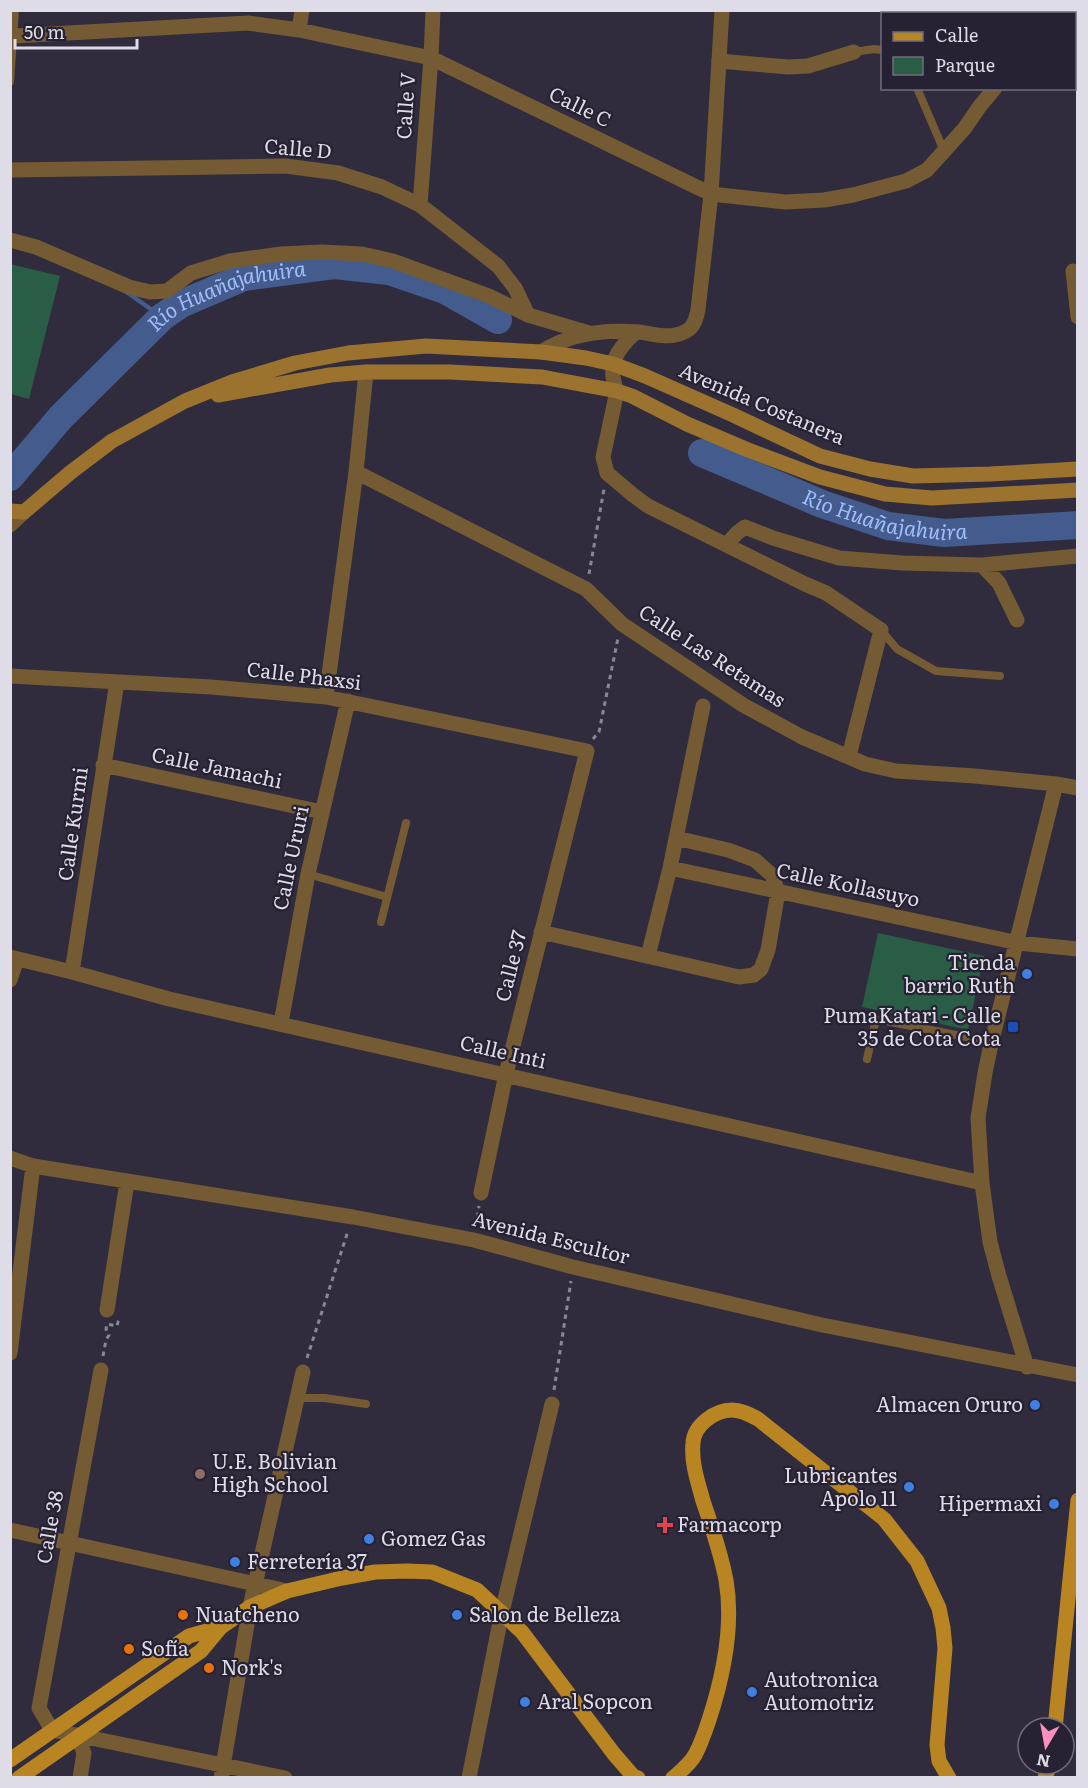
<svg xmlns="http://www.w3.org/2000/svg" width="1088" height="1788" font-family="Literata,serif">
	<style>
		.green { fill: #295d45 }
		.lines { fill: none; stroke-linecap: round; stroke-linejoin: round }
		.stream { stroke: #435b8d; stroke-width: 4.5 }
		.river { stroke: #435b8d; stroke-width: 28 }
		.path { stroke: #8a8795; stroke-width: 3; stroke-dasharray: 4.5 4.5; stroke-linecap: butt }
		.service { stroke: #755b33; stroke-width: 8 }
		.minor { stroke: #755b33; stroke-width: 15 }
		.tertiary { stroke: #755b33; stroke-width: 15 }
		.secondary { stroke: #9b732e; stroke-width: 15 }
		.primary { stroke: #b98523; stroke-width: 15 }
		.shop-dot { fill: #3f7fe0; stroke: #272233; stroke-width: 2 }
		.transit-dot { fill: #1a4fb4; stroke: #272233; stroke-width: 2 }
		.education-dot { fill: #8d6e63; stroke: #272233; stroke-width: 2 }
		.health-dot { fill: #e0444e; stroke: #272233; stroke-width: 2 }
		.food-dot { fill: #e8710a; stroke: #272233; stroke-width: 2 }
		.labels { text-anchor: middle; stroke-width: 4.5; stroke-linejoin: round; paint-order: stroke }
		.street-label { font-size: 20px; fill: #dedce7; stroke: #272233 }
		.poi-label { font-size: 20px; fill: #dedce7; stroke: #272233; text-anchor: start }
		.water-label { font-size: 21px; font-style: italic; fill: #a0befb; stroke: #272233 }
	</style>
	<rect width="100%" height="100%" fill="#302c3d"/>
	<path class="green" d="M 10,264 L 60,276 L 29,399 L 11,394 Z
		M 878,933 L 984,956 L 968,1030 L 862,1007 Z"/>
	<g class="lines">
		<path class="stream" d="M 128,293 L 162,317"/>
		<g class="river">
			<path id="s1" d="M 702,453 L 822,504 L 888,526 L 944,533 L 1078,525"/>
			<path id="s2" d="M 10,477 L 61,417 L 162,317 L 181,304 L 244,277 L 334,265 L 389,271 L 445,290 L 498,320"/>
		</g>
		<path class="path" d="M 589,574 L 604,489
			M 593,739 L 599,732 L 618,638
			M 476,1226 L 479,1206
			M 103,1356 L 106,1340 L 109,1335 L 106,1329 L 107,1324 L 117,1326 L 118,1322 L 116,1321
			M 307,1358 L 348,1231
			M 554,1390 L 571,1281"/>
		<path class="service" d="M 854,52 L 874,49 L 882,50
			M 10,82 L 15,10
			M 917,88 L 944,151
			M 881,630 L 897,649 L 936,671 L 1000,676
			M 308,874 L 387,897
			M 381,922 L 406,823
			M 867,1059 L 876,1019 L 966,1037 L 992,1040
			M 297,1398 L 325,1398 L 366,1404"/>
		<path class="minor" d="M 299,30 L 302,10
			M 14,36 L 248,23 L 299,30 L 431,58 L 711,194 L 785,202 L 824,200 L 853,195 L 906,181 L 927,170 L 964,129 L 980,106 L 995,88
			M 719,61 L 788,67 L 808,66 L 854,52
			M 10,170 L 286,166 L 338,173 L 382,187 L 420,205 L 498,266 L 515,288 L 528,315
			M 420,205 L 431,58 L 433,10
			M 10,240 L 36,247 L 129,287 L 150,292 L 167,291 L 191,273 L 230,261 L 281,254 L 322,252 L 362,254 L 393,261 L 489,296 L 528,315 L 589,333
			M 1073,271 L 1078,317
			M 617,391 L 603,457 L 607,473 L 633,495 L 648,506 L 805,584 L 826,593 L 881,630 L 849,756
			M 356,472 L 586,589 L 622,624 L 743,705 L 802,737 L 865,764 L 896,771 L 975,776 L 1056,784 L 1078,788
			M 10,525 L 24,512
			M 727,544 L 737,533 L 745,527 L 773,538 L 839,558 L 902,563 L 982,565 L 1078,556
			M 982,565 L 999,583 L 1017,620
			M 10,676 L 211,687 L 326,697 L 587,751 L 506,1074 L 481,1193
			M 326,697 L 356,472 L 366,372
			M 103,765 L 322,812
			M 670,868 L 1018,943 L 1078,949
			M 541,932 L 739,977 L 754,975 L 761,969 L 768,950 L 778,892 L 772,875 L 755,860 L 728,850 L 676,838
			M 648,956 L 670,868 L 703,706
			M 10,957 L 72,972 L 169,999 L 982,1183
			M 72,972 L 117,682
			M 10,980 L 17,959
			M 281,1023 L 308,874 L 348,701
			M 10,1158 L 33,1166 L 353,1217 L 474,1240 L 573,1267 L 822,1325 L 1078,1375
			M 107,1310 L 127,1182
			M 10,1353 L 33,1166
			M 1027,1367 L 999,1276 L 990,1242 L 982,1183 L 978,1118 L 985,1073 L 992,1040 L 1056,784
			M 101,1370 L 39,1708 L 52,1730 L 285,1778
			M 10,1530 L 287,1591
			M 77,1736 L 84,1753 L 80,1778
			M 221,1778 L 250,1607 L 303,1372
			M 469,1778 L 502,1612 L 552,1404"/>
		<path class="tertiary" d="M 541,352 C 570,333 604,329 639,332 C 650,333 664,338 675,335 C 691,332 695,325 698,310 L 711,194 L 722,10
			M 617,391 C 606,365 617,349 636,332"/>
		<path class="secondary" d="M 218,395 L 330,375 L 366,372 L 450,372 L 542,377 L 617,391 L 632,396 L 687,424 L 748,450 L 820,477 L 885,494 L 932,498 L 1078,490
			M 10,511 L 24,512 L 71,472 L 112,441 L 185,401 L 232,382 L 295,363 L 348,353 L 426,346 L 541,352 L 586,358 L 613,364 L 645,376 L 733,415 L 820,456 L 870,469 L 913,476 L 990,474 L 1078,469"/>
		<path class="primary" d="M 1055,1728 L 1078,1500
			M 10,1760 L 189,1636 L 221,1627
			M 19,1778 L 201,1651 L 221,1627 L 250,1607 L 287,1591 L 342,1578 L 375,1572 L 407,1571 L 432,1572 L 477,1590 L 522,1632 L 614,1754 L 633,1776 L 638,1778
			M 673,1778 C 681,1771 690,1764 695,1755 C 701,1744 705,1732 709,1720 C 723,1677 734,1626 726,1580 C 721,1554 712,1527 703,1501 C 698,1482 691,1463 693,1443 C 694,1425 715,1410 732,1410 C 742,1410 750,1415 758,1419 L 884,1519 L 917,1561 L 939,1608 L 943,1628 L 945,1648 L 937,1745 L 939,1761 L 949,1778
			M 1045,1778 L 1050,1764"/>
	</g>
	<g class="shop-dot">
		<circle cx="1027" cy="974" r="6"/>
		<circle cx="1035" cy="1405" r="6"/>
		<circle cx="909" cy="1487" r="6"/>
		<circle cx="1054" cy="1504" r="6"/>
		<circle cx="369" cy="1539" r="6"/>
		<circle cx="235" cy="1562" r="6"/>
		<circle cx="457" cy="1615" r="6"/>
		<circle cx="752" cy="1692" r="6"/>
		<circle cx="525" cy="1702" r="6"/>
	</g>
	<rect class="transit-dot" x="1007" y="1021" width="12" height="12" rx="3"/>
	<circle class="education-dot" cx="200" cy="1474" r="6"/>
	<path class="health-dot" d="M662 1516h6v6h6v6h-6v6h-6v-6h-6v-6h6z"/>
	<g class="food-dot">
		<circle cx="183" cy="1615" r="6"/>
		<circle cx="129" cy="1649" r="6"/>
		<circle cx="209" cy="1668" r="6"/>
	</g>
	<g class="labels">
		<g class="street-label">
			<text transform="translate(406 106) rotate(-86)" y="7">Calle V</text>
			<text transform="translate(580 107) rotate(26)" y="7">Calle C</text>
			<text transform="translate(298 149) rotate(5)" y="7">Calle D</text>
			<text transform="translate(762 404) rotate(23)" y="7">Avenida Costanera</text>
			<text transform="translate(712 656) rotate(33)" y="7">Calle Las Retamas</text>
			<text transform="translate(304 676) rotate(7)" y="7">Calle Phaxsi</text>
			<text transform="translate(217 768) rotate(12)" y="7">Calle Jamachi</text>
			<text transform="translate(73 824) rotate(-82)" y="7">Calle Kurmi</text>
			<text transform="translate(291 858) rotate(-78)" y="7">Calle Ururi</text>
			<text transform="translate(848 885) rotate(12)" y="7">Calle Kollasuyo</text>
			<text transform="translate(511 966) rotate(-76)" y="7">Calle 37</text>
			<text transform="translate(503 1052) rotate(13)" y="7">Calle Inti</text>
			<text transform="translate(551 1238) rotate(14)" y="7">Avenida Escultor</text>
			<text transform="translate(50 1527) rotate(-80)" y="7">Calle 38</text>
		</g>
		<g class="poi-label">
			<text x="1015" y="970" text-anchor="end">Tienda<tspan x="1015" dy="23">barrio Ruth</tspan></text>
			<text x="1001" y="1023" text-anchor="end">PumaKatari - Calle<tspan x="1001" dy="23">35 de Cota Cota</tspan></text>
			<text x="1023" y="1412" text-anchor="end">Almacen Oruro</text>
			<text x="212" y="1469">U.E. Bolivian<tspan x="212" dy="23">High School</tspan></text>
			<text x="897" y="1483" text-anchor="end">Lubricantes<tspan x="897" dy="23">Apolo 11</tspan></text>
			<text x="1042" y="1511" text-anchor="end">Hipermaxi</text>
			<text x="677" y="1532">Farmacorp</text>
			<text x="381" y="1546">Gomez Gas</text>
			<text x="247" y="1569">Ferretería 37</text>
			<text x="195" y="1622">Nuatcheno</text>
			<text x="469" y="1622">Salon de Belleza</text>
			<text x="141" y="1656">Sofía</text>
			<text x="221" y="1675">Nork's</text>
			<text x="764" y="1687">Autotronica<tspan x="764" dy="23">Automotriz</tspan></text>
			<text x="537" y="1709">Aral Sopcon</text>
		</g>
		<g class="water-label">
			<text dy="7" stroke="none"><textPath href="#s2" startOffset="290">Río Huañajahuira</textPath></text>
			<text dy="7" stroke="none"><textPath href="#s1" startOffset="195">Río Huañajahuira</textPath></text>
		</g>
	</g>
	<rect width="1088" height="1788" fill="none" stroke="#dedce7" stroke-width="24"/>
	<rect x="881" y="12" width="195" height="78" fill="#272233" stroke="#706c7b" stroke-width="1.5"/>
	<rect x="893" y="32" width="30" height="9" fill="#b98523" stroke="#706c7b" stroke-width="1.5"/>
	<text x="935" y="42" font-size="18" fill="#dedce7">Calle</text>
	<rect x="893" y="57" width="30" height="18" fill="#295d45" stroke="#706c7b" stroke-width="1.5"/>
	<text x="935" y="72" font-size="18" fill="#dedce7">Parque</text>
	<g transform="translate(1046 1746) rotate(190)"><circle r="28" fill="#272233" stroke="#706c7b" stroke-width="1.5"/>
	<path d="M0-4.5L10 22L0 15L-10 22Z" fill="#fd8ec0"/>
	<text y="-9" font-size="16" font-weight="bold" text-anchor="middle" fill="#dedce7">N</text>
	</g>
	<path d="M15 39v9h122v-9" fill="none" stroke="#dedce7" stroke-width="3"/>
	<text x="24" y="39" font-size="18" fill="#dedce7" stroke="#272233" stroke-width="4.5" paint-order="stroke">50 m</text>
</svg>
